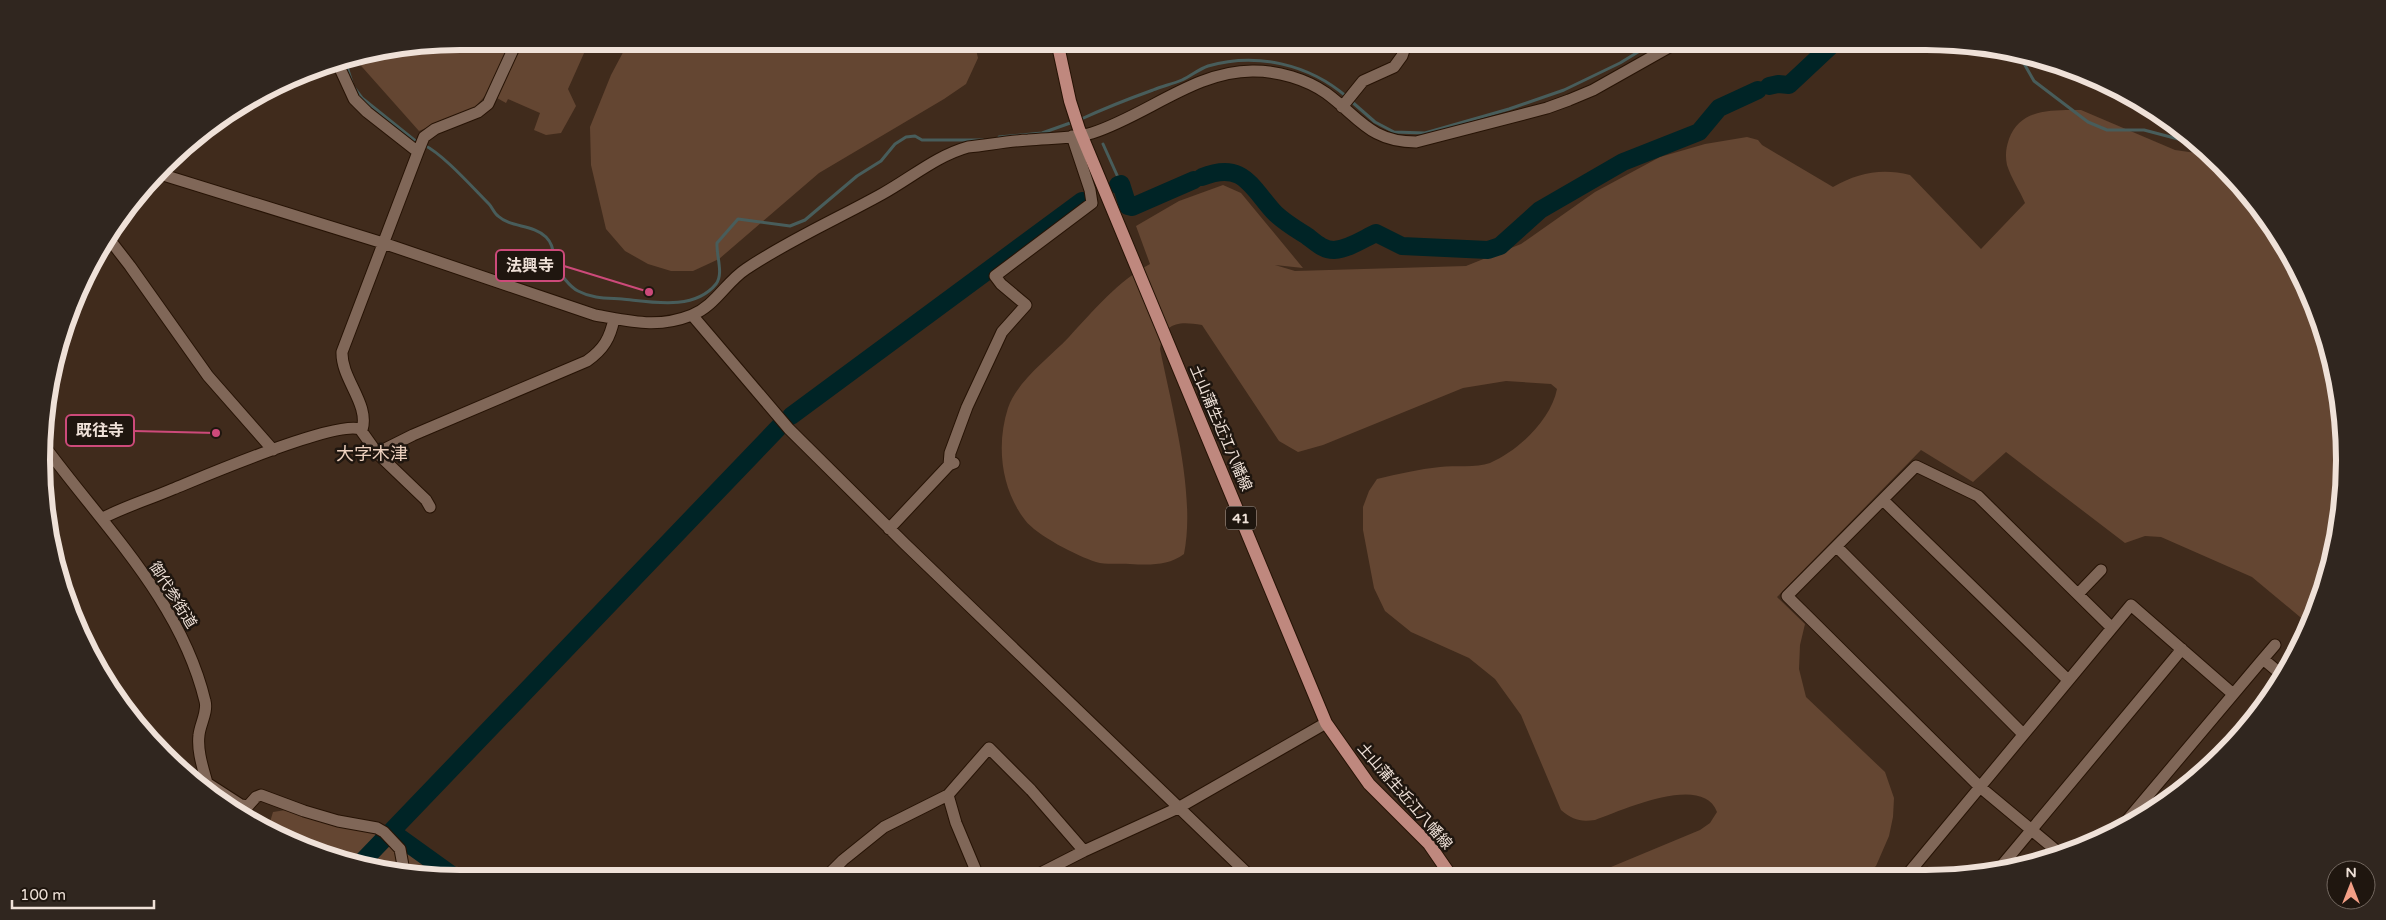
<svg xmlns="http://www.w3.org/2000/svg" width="2386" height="920" font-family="'Varela Round','Noto Sans JP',sans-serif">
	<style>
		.green { fill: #644632 }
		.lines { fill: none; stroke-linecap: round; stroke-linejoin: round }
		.stream { stroke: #485d5b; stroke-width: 3 }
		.river { stroke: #002426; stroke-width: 18 }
		.minor-casing { stroke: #261305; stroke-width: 13 }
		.major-casing { stroke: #261305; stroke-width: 14 }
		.minor { stroke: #806758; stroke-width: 11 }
		.major { stroke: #bf887e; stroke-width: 12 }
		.labels { text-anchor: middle; stroke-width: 5; stroke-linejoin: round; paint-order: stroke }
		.shield { fill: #1f160f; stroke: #b1a49c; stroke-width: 1 }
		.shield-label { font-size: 14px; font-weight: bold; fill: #efe1d8 }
		.street-label { font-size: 15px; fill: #efe1d8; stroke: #1f160f }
		.quarter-label { font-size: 18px; fill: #edd1bf; stroke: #1f160f }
		.rim { fill: none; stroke: #efe1d8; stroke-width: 6 }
		.leader { fill: none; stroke: #cd4a7a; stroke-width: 2 }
		.callout-dot { fill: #cd4a7a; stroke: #1f160f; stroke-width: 2 }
		.callout { fill: #1f160f; stroke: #cd4a7a; stroke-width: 2 }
		.callout-label { font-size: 16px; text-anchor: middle; font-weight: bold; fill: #efe1d8 }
	</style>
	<rect width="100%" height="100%" fill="#402b1c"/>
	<path class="green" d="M 460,41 L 513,41 L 485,96 L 474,108 L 419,131 L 355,59 Z
		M 520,41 L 594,41 L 589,42 L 568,89 L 576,106 L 561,133 L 546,135 L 534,130 L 540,113 L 508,99 L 506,103 L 497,98 L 497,94 Z
		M 629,41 L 974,41 L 978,58 L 966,84 L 944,99 L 819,173 L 719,259 L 693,271 L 671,271 L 648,264 L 625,251 L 606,229 L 591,165 L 590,127 L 611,75 Z
		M 2081,110 L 2175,150 L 2210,155 L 2241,184 L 2289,251 L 2323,326 L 2341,406 L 2344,488 L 2330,569 L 2306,622 L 2252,577 L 2161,537 L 2145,536 L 2125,543 L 2006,452 L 1973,482 L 1921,450 L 1777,597 L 1805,624 L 1800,645 L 1799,669 L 1806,697 L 1885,772 L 1894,798 L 1893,817 L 1889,836 L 1876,866 L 1864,875 L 1600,876 L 1611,867 L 1700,830 L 1710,823 L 1717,812 C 1703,773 1623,810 1595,820 C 1580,822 1573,820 1561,810 L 1521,715 L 1495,679 L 1469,658 L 1411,632 L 1385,611 L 1374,588 L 1363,530 L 1363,507 L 1369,491 L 1377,479 C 1398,474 1419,469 1440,467 C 1455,465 1476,468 1490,463 C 1518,451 1551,420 1557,389 L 1551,384 L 1506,381 L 1463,388 L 1323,445 L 1298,452 L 1279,441 L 1202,325 C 1178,321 1164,322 1160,349 C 1172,408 1196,495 1184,554 C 1168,566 1149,565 1130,564 C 1119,563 1106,565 1096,562 C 1077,556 1036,535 1025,520 C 1001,489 996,445 1008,408 C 1018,380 1049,358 1069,337 C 1093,311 1119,280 1150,264 L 1136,226 L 1179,201 L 1223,185 L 1241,193 L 1303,268 L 1275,265 L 1295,271 L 1466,266 L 1521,244 L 1595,192 L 1660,157 L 1705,144 L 1747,137 L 1758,140 L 1762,145 L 1833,187 C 1858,173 1881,168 1910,175 L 1981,249 L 2025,203 C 2020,191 2011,178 2007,165 C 2005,155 2006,148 2009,139 C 2020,108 2053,110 2081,110 Z
		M 292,809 L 395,839 L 440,876 L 351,864 L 287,840 L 270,822 L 273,812 Z"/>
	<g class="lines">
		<path class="stream" d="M 2010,52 L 2022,60 L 2034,81 L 2088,122 L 2107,130 L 2144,130 L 2182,140 L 2195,141
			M 345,60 L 353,86 L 362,98 L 418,143
			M 1351,101 L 1375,122 L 1394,132 L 1425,133 L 1509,109 L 1564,90 L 1620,63 L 1656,41
			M 1079,120 C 1103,109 1128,99 1153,90 C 1162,86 1173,84 1182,80 C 1191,76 1199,69 1208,66 C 1256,52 1309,64 1347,97
			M 999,137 L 1042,133 L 1073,122
			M 1103,144 L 1121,184
			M 424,145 C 443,154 473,188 489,204 C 492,207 494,213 498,216 C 511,228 533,224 546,237 C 555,246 552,255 556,265 C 559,273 570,287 578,291 C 593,299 607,298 622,299 C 652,302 694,311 716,284 C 724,274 716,255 717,243 L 738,219 L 790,226 L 805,220 L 857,176 L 881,161 L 895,144 L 906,137 L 915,136 L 922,140 L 983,140"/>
		<path class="river" d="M 1769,86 L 1778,84 L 1789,85 L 1836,41
			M 1202,177 C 1242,161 1250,185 1273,211 C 1282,221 1296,229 1307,236 C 1315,242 1323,250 1334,250 C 1349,249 1363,239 1376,233 L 1402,246 L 1488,250 L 1500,246 L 1540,210 L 1623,162 L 1699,132 L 1719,108 L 1758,90
			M 1118,185 L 1121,184 L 1128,206 L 1132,207 L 1194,180
			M 791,416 L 1082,201
			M 392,832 L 456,878
			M 359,865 L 780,426"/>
		<defs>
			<path id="minor" d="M 337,62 L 354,99 L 367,112 L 418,152
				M 1342,107 L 1363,81 L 1394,67 L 1402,56 L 1407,41
				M 160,174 L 383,243 L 595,315 C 630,321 657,329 692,315 C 715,306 726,282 746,269 C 789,240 837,219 882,194 C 911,178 936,156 968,147 C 988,145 1008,141 1028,140 C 1049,138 1072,139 1092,133 C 1146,116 1196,70 1254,71 C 1278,71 1306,79 1326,93 C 1359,117 1370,142 1416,142 L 1547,108 L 1569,100 L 1593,90 L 1680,41
				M 107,240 L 113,244 L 130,266 L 208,376 L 273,450
				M 692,315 L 789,429 L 905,544 L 1251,877
				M 362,430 C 370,404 341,379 342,352 L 418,152 L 424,137 L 435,129 L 478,112 L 488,104 L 517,41
				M 46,448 C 105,528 181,601 205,701 C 208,712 200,724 199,735 C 197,751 203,768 207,783 L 241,805 L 248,806 L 256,797 L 261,795 L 304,811 L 338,821 L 377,828 L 384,832 L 400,849 L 404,871
				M 377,453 L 426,500 L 430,507
				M 949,465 L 950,453 L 967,407 L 1002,332 L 1026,305 L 1001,284 L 995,276 L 1092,203 L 1090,190 L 1072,136
				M 1883,500 L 2068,680
				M 103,518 C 126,506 150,499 173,489 C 205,476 333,421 360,429 L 377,453 L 413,435 L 587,361 C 604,349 610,338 614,319
				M 889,529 L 949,465 L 954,463
				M 1837,547 L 2023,734
				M 2078,594 L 2101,570
				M 2263,659 L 2275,645
				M 948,795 L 956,823 L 979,878
				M 2118,831 L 2263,659 L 2282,675
				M 2058,852 L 1980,787 L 1787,596 L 1916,466 L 1978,496 L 2112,628
				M 837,866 L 842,878
				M 1998,870 L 2182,649
				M 1907,875 L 2131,605 L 2233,694
				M 1033,877 L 1084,851 L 1178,808 L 1326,723
				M 825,878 L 843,860 L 884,827 L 948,795 L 989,748 L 1031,790 L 1084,851"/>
			<path id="major" d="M 1057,41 L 1070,101 L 1079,129 L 1326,723 L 1369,784 L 1429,844 L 1451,876"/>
		</defs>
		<use href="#minor" class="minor-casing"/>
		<use href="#major" class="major-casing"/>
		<use href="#minor" class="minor"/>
		<use href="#major" class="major"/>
	</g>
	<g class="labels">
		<rect class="shield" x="1226" y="506.5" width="30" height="23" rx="4"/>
		<g class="shield-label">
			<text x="1241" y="523">41</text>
		</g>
		<g class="street-label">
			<text transform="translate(1221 428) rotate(67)" y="5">土山蒲生近江八幡線</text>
			<text transform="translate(173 595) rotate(58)" y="5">御代参街道</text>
			<text transform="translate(1405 796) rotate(49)" y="5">土山蒲生近江八幡線</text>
		</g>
		<g class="quarter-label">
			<text x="372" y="460">大字木津</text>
		</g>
	</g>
	<path d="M0 0H2386V920H0ZM460 50H1926A410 410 0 0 1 2336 460V460A410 410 0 0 1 1926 870H460A410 410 0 0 1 50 460V460A410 410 0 0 1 460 50Z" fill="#30261f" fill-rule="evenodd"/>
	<path class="rim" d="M460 50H1926A410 410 0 0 1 2336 460V460A410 410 0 0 1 1926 870H460A410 410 0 0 1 50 460V460A410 410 0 0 1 460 50Z"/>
	<path class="leader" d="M649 292L564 266M216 433L134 431"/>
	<g class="callout-dot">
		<circle cx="649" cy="292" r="5"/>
		<circle cx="216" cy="433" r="5"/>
	</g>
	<g class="callout">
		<rect x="496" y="250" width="68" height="31" rx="5"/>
		<rect x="66" y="415" width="68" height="31" rx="5"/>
	</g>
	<g class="callout-label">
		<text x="530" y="271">法興寺</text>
		<text x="100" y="436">既往寺</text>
	</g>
	<g transform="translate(2351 885)"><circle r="24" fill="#1f160f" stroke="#72675f"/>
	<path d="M0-4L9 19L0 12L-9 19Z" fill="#f39f86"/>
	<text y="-8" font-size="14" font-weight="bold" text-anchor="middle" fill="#efe1d8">N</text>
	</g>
	<path d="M12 900v8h142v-8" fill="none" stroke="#efe1d8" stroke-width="2.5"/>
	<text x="20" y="900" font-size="15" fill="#efe1d8" stroke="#1f160f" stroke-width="4" paint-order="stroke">100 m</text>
</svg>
